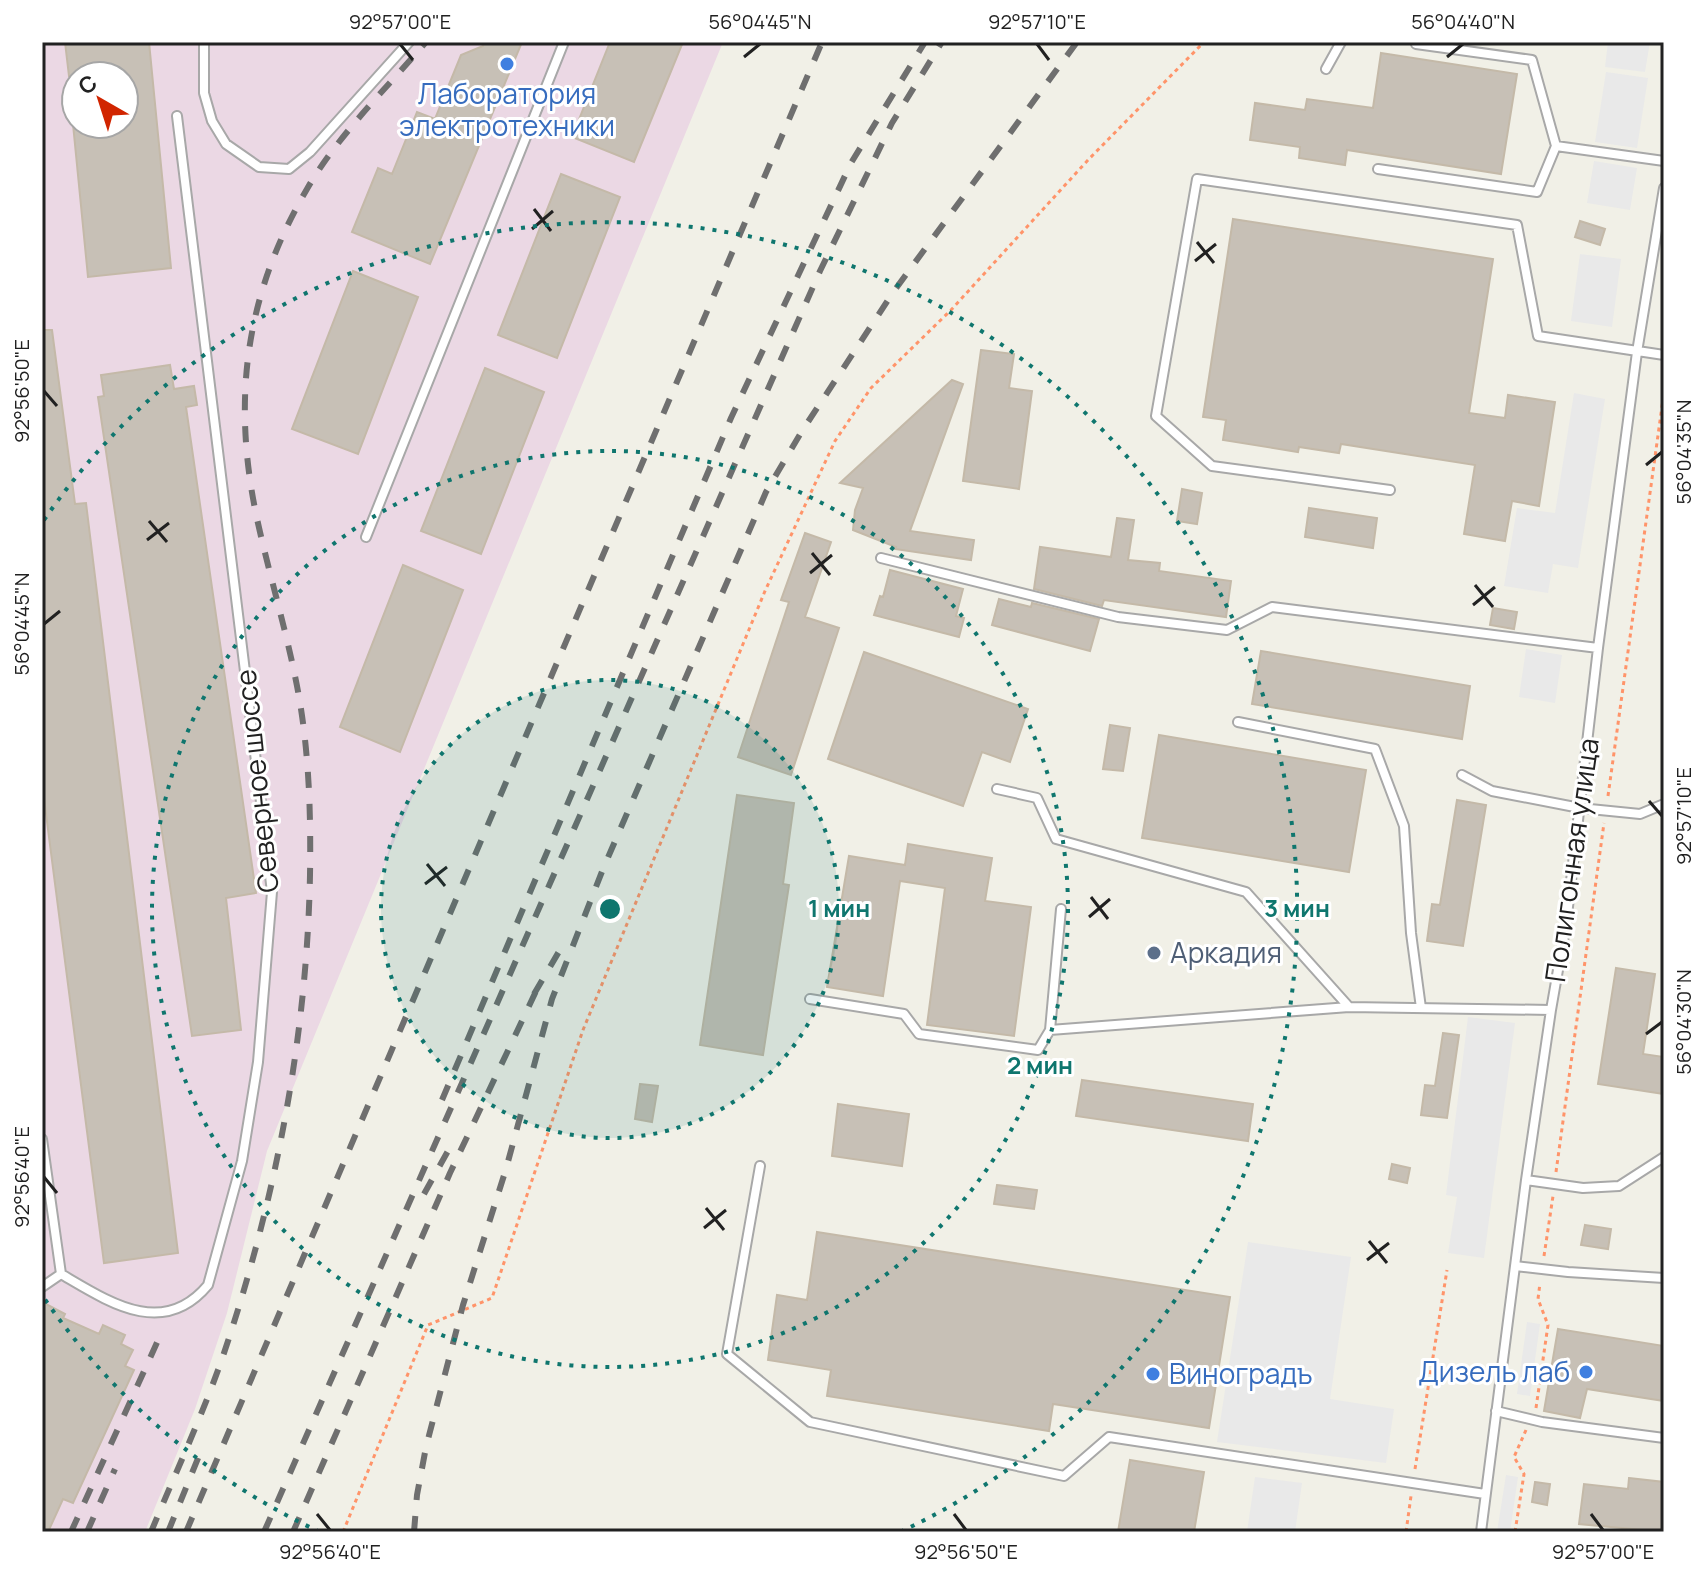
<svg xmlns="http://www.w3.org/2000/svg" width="1706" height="1574" font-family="Manrope,sans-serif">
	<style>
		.industrial { fill: #ebd8e4; fill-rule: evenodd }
		.parking { fill: #e9e9e9 }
		.building { fill: #c7c0b6; stroke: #c4b9a8; stroke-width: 2 }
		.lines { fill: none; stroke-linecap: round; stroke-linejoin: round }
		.lane-casing { stroke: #a8a8a8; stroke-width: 12 }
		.path { stroke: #ff946a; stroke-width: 3; stroke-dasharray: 4 4; stroke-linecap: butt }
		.lane { stroke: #fff; stroke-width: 8 }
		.rail { stroke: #6f6f6f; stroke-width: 6; stroke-dasharray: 16 16; stroke-linecap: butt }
		.ticks { fill: none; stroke: #212121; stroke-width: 3 }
		.ring { fill: none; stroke: #0f766e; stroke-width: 4; stroke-dasharray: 4 8 }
		.shop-dot { fill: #3f7fe0; stroke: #fff; stroke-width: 3 }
		.service-dot { fill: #5c6f8a; stroke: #fff; stroke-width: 3 }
		.labels { text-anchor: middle; stroke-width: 6; stroke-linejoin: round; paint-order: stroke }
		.shop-label { font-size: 28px; fill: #366cbe; stroke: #fff }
		.street-label { font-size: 28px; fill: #212121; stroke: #fff }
		.service-label { font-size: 28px; fill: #4e5e75; stroke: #fff; text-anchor: start }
		.centre { fill: #0f766e; stroke: #fff; stroke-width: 4 }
		.ring-label { font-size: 24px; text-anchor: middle; font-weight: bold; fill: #0f766e; stroke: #fff; stroke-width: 6; stroke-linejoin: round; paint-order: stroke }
		.neatline { fill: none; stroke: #212121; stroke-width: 3 }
		.ticks-label { font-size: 20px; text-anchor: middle; fill: #212121 }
	</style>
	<rect width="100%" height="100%" fill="#f1f0e7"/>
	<path class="industrial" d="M 42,42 L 723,42 L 267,1151 L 227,1313 L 195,1409 L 145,1532 L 42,1532 ZM 76,76 L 124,76 L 124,124 L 76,124 Z"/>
	<path class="parking" d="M 1608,42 L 1650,42 L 1645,72 L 1605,67 Z
		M 1606,72 L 1648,78 L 1637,148 L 1595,142 Z
		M 1594,161 L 1637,168 L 1630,210 L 1587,203 Z
		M 1580,254 L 1621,259 L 1612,327 L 1571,321 Z
		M 1574,393 L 1605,399 L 1578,568 L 1553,564 L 1548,593 L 1504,586 L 1517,508 L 1555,513 Z
		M 1526,649 L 1562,655 L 1555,703 L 1519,697 Z
		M 1468,1017 L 1515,1023 L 1484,1258 L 1448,1253 L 1457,1197 L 1446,1195 Z
		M 1248,1242 L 1351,1257 L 1330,1399 L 1394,1409 L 1386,1463 L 1217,1442 Z
		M 1527,1322 L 1540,1324 L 1530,1396 L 1517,1394 Z
		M 1506,1475 L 1518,1477 L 1510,1532 L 1497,1532 Z
		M 1255,1477 L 1302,1483 L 1295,1532 L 1247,1532 Z"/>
	<path class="building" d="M 65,42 L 149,42 L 171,268 L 88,277 L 73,124 L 124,124 L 124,76 L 69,76 Z
		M 484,42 L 522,42 L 430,264 L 352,232 L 378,168 L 392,174 L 417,112 L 435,119 L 461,55 L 483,46 Z
		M 610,42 L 683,42 L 634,162 L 572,137 Z
		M 1381,53 L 1517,74 L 1501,174 L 1347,150 L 1345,165 L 1299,158 L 1300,147 L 1250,140 L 1255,103 L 1305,110 L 1307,99 L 1373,108 Z
		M 561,174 L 620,197 L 557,358 L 498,335 Z
		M 1233,219 L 1493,259 L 1469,413 L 1505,418 L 1508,395 L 1555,402 L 1539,506 L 1512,501 L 1505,541 L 1464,534 L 1475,465 L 1341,444 L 1339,453 L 1299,447 L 1298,452 L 1223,440 L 1226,420 L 1203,417 Z
		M 1580,221 L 1605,229 L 1600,245 L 1575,237 Z
		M 353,271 L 418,297 L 358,454 L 292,429 Z
		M 42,330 L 52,330 L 75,504 L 86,503 L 178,1253 L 104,1263 L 42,783 Z
		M 981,350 L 1014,354 L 1009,388 L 1032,391 L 1019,489 L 963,481 Z
		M 170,365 L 174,389 L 194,386 L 197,405 L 186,407 L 256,893 L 226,898 L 241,1030 L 192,1036 L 98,397 L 104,396 L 101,375 Z
		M 485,368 L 544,392 L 481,554 L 421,531 Z
		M 952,380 L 963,384 L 910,531 L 974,540 L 971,560 L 895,549 L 896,547 L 853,530 L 855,510 L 863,488 L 840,483 Z
		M 1182,489 L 1202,493 L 1197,524 L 1177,521 Z
		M 1309,508 L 1377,518 L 1373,548 L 1305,537 Z
		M 1117,518 L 1134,520 L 1128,560 L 1160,563 L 1159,571 L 1231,581 L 1226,617 L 1104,600 L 1102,606 L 1034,589 L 1040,547 L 1111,557 Z
		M 805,533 L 831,542 L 805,617 L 839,628 L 791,775 L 738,757 L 789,602 L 781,600 Z
		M 403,565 L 463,590 L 400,752 L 340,727 Z
		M 890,570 L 963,589 L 956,616 L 964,618 L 959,637 L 874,615 L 880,596 L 883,597 Z
		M 999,599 L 1031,607 L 1032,603 L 1099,619 L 1090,651 L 992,625 Z
		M 1493,608 L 1517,612 L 1514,629 L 1490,625 Z
		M 1261,651 L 1470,686 L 1462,739 L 1252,704 Z
		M 864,652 L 1028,709 L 1010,762 L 982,752 L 963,806 L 828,759 Z
		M 1110,725 L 1130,728 L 1123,771 L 1103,769 Z
		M 1159,735 L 1366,770 L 1349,872 L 1142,838 Z
		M 737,795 L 794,803 L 783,884 L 789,885 L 763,1055 L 700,1045 Z
		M 1457,800 L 1486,805 L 1463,946 L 1427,941 L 1432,904 L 1440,905 Z
		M 908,844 L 992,858 L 985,901 L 1031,907 L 1014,1036 L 927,1025 L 945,888 L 900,881 L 883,996 L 827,987 L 849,856 L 905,865 Z
		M 1616,968 L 1655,974 L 1643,1054 L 1664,1057 L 1664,1094 L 1598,1084 Z
		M 1443,1033 L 1459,1035 L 1447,1118 L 1421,1115 L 1425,1085 L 1435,1086 Z
		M 1082,1080 L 1253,1104 L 1248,1141 L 1076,1116 Z
		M 640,1084 L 658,1086 L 652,1122 L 635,1119 Z
		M 838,1104 L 909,1114 L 902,1166 L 832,1156 Z
		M 1392,1164 L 1410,1168 L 1407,1183 L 1389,1179 Z
		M 997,1185 L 1037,1190 L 1034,1209 L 994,1204 Z
		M 1585,1225 L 1611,1229 L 1608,1249 L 1581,1245 Z
		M 817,1232 L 1230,1297 L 1209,1428 L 1053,1404 L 1049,1431 L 827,1396 L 831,1370 L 768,1360 L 777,1295 L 807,1300 Z
		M 42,1302 L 65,1314 L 63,1318 L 99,1334 L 103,1325 L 125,1335 L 121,1344 L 133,1350 L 125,1366 L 134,1370 L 73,1503 L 63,1499 L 48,1532 L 42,1532 Z
		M 1558,1329 L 1664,1346 L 1664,1401 L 1587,1389 L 1580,1418 L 1544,1411 Z
		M 1130,1460 L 1204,1472 L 1194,1532 L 1118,1532 Z
		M 1629,1478 L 1664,1482 L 1664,1532 L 1579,1524 L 1584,1484 L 1628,1489 Z
		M 1535,1482 L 1550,1484 L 1547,1505 L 1532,1502 Z"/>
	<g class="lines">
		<defs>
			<path id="lane" d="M 204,42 L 204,93 L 212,121 L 226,144 L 259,167 L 289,169 L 310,152 L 409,42
				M 1416,44 L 1532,60 L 1556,146 L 1664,161
				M 1326,69 L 1341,42
				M 1378,169 L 1537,192 L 1556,146
				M 1390,490 L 1212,466 L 1156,416 L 1197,179 L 1517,225 L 1538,336 L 1664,355
				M 366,537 L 564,42
				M 881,558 L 1118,617 L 1227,630 L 1272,607 L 1598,648
				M 1238,722 L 1375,749 L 1404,826 L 1411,933 L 1421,1008
				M 1462,775 L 1492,791 L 1580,808 L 1640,814 L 1664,804
				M 997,789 L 1037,798 L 1056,839 L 1246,892 L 1349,1007
				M 810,999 L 904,1014 L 919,1034 L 1038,1050 L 1050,1030 L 1349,1007 L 1551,1010
				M 1050,1030 L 1061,909
				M 42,1139 L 61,1274 C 109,1302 163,1339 208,1285 L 242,1161 L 258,1062 L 272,892 L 177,116
				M 760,1166 L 727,1354 L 810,1422 L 1064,1476 L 1109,1437 L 1485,1494
				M 1526,1180 L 1583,1188 L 1619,1186 L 1664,1157
				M 1515,1266 L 1568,1272 L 1664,1278
				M 42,1287 L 61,1274
				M 1496,1411 L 1542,1422 L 1664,1438
				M 1481,1532 L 1526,1180 L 1551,1010 L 1566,924 L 1598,648 L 1637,352 L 1664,188"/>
		</defs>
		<use href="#lane" class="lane-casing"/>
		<path class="path" d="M 1608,796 L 1664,392
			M 1556,1172 L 1604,823
			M 1544,1256 L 1553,1196
			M 1536,1408 L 1548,1325 L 1538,1299 L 1540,1283
			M 1415,1469 L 1447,1270
			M 343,1532 L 428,1325 L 492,1298 L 583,1030 L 765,591 L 835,441 L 871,388 L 951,310 L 1088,160 L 1204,42
			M 1406,1532 L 1411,1496
			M 1515,1532 L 1524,1474 L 1514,1457 L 1526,1430"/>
		<use href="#lane" class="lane"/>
		<path class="rail" d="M 534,994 L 564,943
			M 442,1100 L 731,418 L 851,163 L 925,42
			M 424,1194 L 453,1142
			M 71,1532 L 160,1336
			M 87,1532 L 115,1469
			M 151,1532 C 177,1469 207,1406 228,1341 C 277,1192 307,1033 310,875 C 311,812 309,748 297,686 C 287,634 272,584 260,532 C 231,409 242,300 307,189 C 338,135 386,89 426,42
			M 168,1532 L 203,1446
			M 186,1532 L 822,42
			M 264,1532 L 820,271 L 892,123 L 942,42
			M 293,1532 L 450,1173 L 538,987
			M 414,1532 L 417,1495 L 426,1447 L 463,1305 L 506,1169 L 552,999 L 603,869 L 766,492 L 802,431 L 894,291 L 1077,42"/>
	</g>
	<path class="ticks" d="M 400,44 L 413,60M 1037,44 L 1049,60M 744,57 L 760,44M 1447,57 L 1463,44M 534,209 L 551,231M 532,229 L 553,211M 1197,242 L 1214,263M 1195,261 L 1216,244M 44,391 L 57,406M 1646,465 L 1662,452M 149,521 L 167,542M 147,540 L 169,523M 812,553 L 830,575M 810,573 L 832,555M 1475,585 L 1493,607M 1473,605 L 1495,587M 44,624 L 60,611M 1649,801 L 1662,816M 427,864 L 445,886M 425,884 L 447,867M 1091,897 L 1108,919M 1089,917 L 1110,899M 1646,1034 L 1662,1022M 44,1177 L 57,1193M 706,1208 L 724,1230M 704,1228 L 726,1210M 1369,1241 L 1387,1263M 1367,1260 L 1389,1243M 317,1514 L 330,1530M 954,1514 L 966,1530M 1591,1514 L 1603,1530"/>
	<circle cx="610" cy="909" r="229" fill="#0f766e" fill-opacity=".12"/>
	<g class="ring">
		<circle cx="610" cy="909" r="229"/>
		<circle cx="610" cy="909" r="458"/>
		<path d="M320 1532A687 687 0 0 1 44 1298M44 520A687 687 0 1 1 900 1532"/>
	</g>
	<g class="shop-dot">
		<circle cx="507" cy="64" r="8"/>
		<circle cx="1586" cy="1372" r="8"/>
		<circle cx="1153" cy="1374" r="8"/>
	</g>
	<circle class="service-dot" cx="1154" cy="953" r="8"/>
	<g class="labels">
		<g class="shop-label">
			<text x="507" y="104">Лаборатория<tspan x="507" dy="32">электротехники</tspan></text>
			<text x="1570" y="1382" text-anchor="end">Дизель лаб</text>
			<text x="1169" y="1384" text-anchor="start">Виноградъ</text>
		</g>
		<g class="street-label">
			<text transform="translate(257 781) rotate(-96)" y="10">Северное шоссе</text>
			<text transform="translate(1572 860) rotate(-82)" y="10">Полигонная улица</text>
		</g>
		<g class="service-label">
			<text x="1170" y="963">Аркадия</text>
		</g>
	</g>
	<circle cx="610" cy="909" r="12" class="centre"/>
	<g class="ring-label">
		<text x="839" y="917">1 мин</text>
		<text x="1297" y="917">3 мин</text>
		<text x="1040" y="1074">2 мин</text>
	</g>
	<rect width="1706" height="1574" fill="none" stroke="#ffffff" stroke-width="88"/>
	<g transform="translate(100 100) rotate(321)"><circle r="38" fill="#ffffff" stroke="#a6a6a6" stroke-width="2"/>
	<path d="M0-6L14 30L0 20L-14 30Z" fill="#d12500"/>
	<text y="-12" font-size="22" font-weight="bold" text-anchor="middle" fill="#212121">С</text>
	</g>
	<rect x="44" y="44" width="1618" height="1486" class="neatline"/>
	<g class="ticks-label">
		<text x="400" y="29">92°57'00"E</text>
		<text x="760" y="29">56°04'45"N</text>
		<text x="1037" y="29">92°57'10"E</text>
		<text x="1463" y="29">56°04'40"N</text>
		<text transform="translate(22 391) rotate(-90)" y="7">92°56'50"E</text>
		<text transform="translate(1684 452) rotate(-90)" y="7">56°04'35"N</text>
		<text transform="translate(22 624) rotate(-90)" y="7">56°04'45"N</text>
		<text transform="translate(1684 816) rotate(-90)" y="7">92°57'10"E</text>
		<text transform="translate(1684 1022) rotate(-90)" y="7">56°04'30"N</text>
		<text transform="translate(22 1177) rotate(-90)" y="7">92°56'40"E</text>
		<text x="330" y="1559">92°56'40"E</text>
		<text x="966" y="1559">92°56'50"E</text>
		<text x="1603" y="1559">92°57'00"E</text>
	</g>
</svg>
